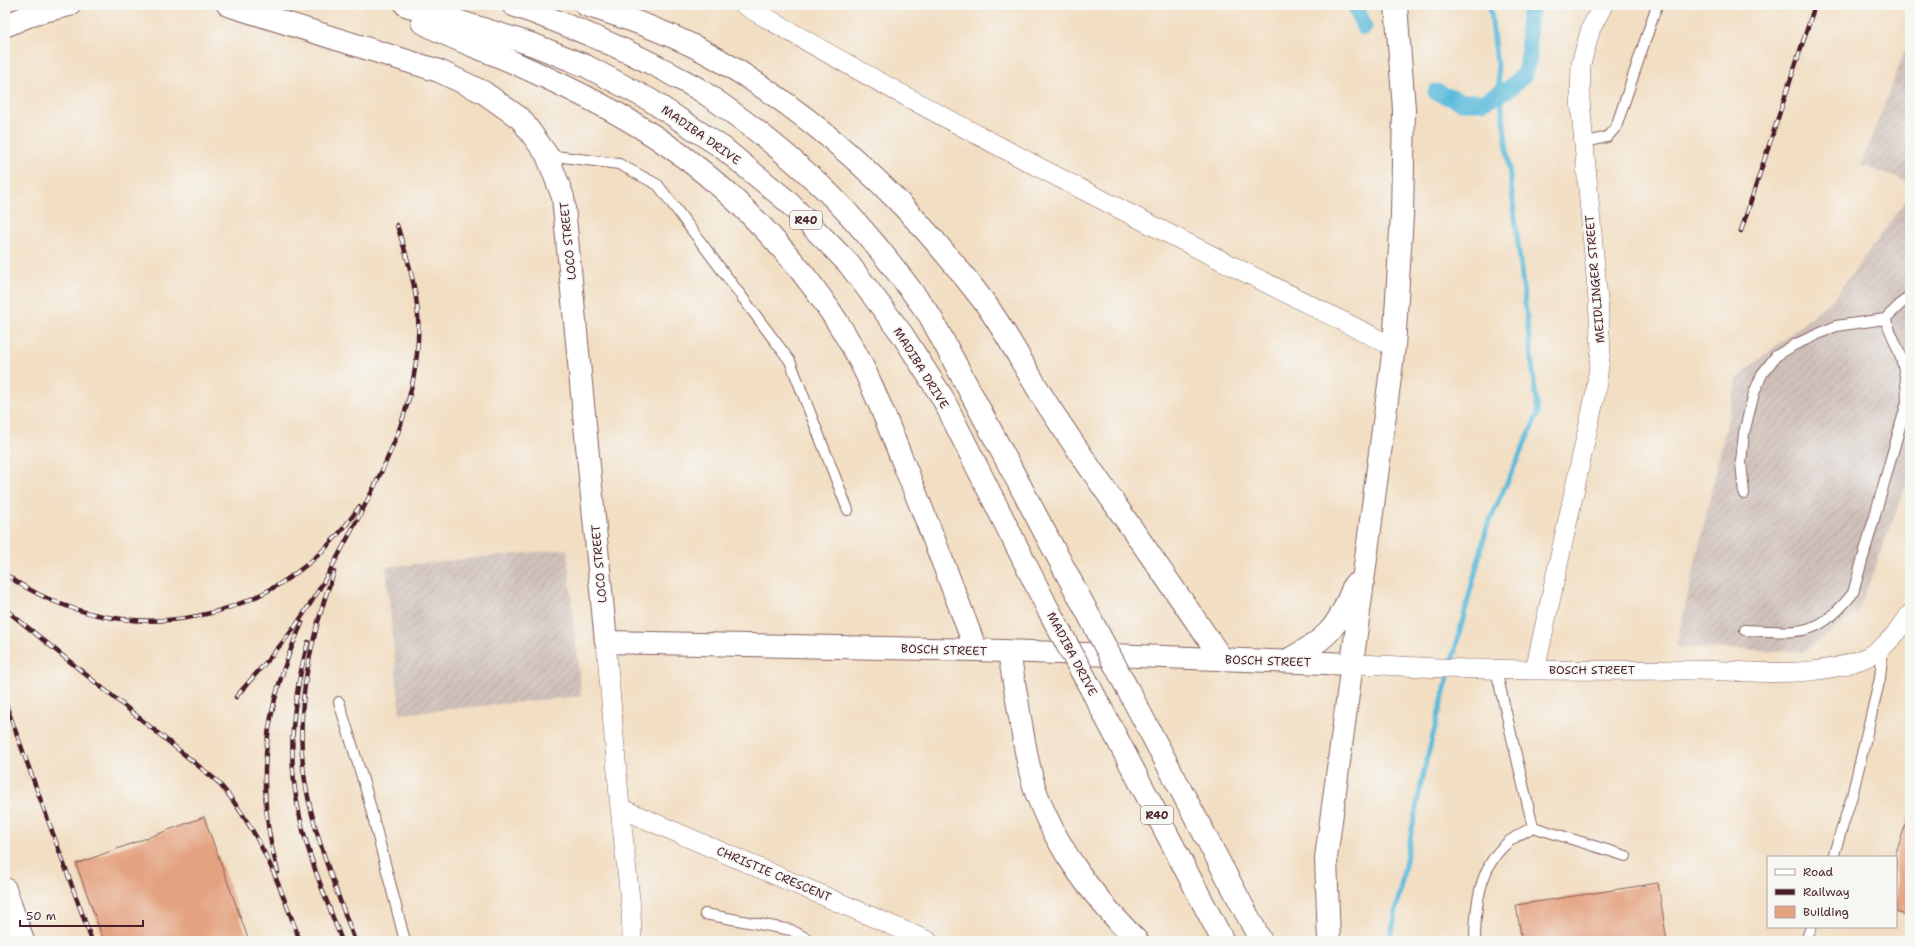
<svg xmlns="http://www.w3.org/2000/svg" width="1915" height="946" font-family="'Shantell Sans',sans-serif">
	<style>
		.industrial { fill: url(#industrial-furrows) }
		.lines { fill: none; stroke-linecap: round; stroke-linejoin: round }
		.stream { stroke: #5cbbdb; stroke-width: 5 }
		.canal { stroke: #5cbbdb; stroke-width: 17 }
		.building { fill: #e4a380 }
		.service-casing { stroke: #856260; stroke-width: 12 }
		.minor-casing { stroke: #856260; stroke-width: 20 }
		.tertiary-casing { stroke: #856260; stroke-width: 24 }
		.primary-casing { stroke: #856260; stroke-width: 24 }
		.service { stroke: #fff; stroke-width: 10 }
		.minor { stroke: #fff; stroke-width: 19 }
		.tertiary { stroke: #fff; stroke-width: 22 }
		.primary { stroke: #fff; stroke-width: 22 }
		.rail-casing { stroke: #4a1f2b; stroke-width: 4.5 }
		.rail { stroke: #f6f6f2; stroke-width: 3; stroke-dasharray: 9; stroke-linecap: butt }
		.primary-bridge-casing { stroke: #856260; stroke-width: 24; stroke-linecap: butt }
		.primary-bridge { stroke: #fff; stroke-width: 22 }
		.labels { text-anchor: middle; stroke-width: 3.5; stroke-linejoin: round; paint-order: stroke }
		.shield { fill: #f6f6f2; stroke: #7e6067; stroke-width: 1 }
		.shield-label { font-size: 11px; font-weight: bold; fill: #4a1f2b }
		.street-label { font-size: 12px; fill: #4a1f2b; stroke: #f6f6f2 }
	</style>
	<defs>
		<pattern id="industrial-furrows" width="10" height="10" patternUnits="userSpaceOnUse"><rect width="10" height="10" fill="#cfc0ba"/><path d="M-1 1l2-2M0 10L10 0M9 11l2-2" fill="none" stroke="#b3a5a0"/></pattern>
	</defs>
	<rect width="100%" height="100%" fill="#f6f6f2"/>
	<filter id="ink" filterUnits="userSpaceOnUse"><feTurbulence type="fractalNoise" baseFrequency=".025" numOctaves="2"/><feDisplacementMap in="SourceGraphic" scale="8" xChannelSelector="R" yChannelSelector="G"/><feConvolveMatrix kernelMatrix="1 2 1 2 8 2 1 2 1" color-interpolation-filters="sRGB"/></filter>
	<filter id="wash" filterUnits="userSpaceOnUse"><feTurbulence type="fractalNoise" baseFrequency=".012" numOctaves="4" result="noise"/><feDisplacementMap in="SourceGraphic" scale="16" xChannelSelector="R" yChannelSelector="G"/><feGaussianBlur stdDeviation="0.9" result="paint"/><feColorMatrix in="noise" values="0 0 0 0 0 0 0 0 0 0 0 0 0 0 0 0 0 1.4 0 .05"/><feComposite in="paint" operator="in"/></filter>
	<g filter="url(#wash)">
		<rect width="100%" height="100%" fill="#f2dec2"/>
		<path class="industrial" d="M 1910,37 L 1910,183 L 1861,165 Z
			M 1910,195 L 1910,476 L 1858,612 L 1803,652 L 1676,647 L 1737,378 L 1835,297 Z
			M 567,549 L 581,696 L 400,714 L 386,567 Z"/>
		<g class="lines">
			<path class="stream" d="M 1451,665 L 1487,527 L 1538,414 L 1490,5
				M 1390,941 L 1423,774 L 1449,673"/>
			<path class="canal" d="M 1355,5 L 1364,27
				M 1436,92 L 1462,102 L 1483,102 L 1510,88 L 1524,75 L 1529,57 L 1528,25 L 1532,5"/>
		</g>
		<g id="blocks">
			<path class="building" d="M 204,817 L 249,941 L 104,941 L 76,864 Z
				M 1908,818 L 1910,818 L 1910,916 L 1896,911 L 1896,852 Z
				M 1658,883 L 1667,941 L 1522,941 L 1516,905 Z"/>
		</g>
	</g>
	<g filter="url(#ink)">
		<use href="#blocks" fill-opacity="0" stroke="#856260" stroke-width="1"/>
		<g class="lines">
			<defs>
				<path id="service" d="M 1583,143 L 1607,137 L 1616,127 L 1657,5
					M 547,155 L 619,164 L 658,185 L 790,361 L 848,510
					M 1744,494 L 1741,462 L 1744,433 L 1754,393 L 1762,374 L 1776,356 L 1794,345 L 1836,326 L 1885,319
					M 1745,630 C 1798,632 1817,639 1853,593 L 1907,402 C 1907,367 1899,350 1885,319 L 1910,295
					M 1496,670 L 1533,827
					M 339,702 L 366,790 L 405,941
					M 1833,857 L 1852,796 L 1880,678 L 1883,647
					M 705,914 L 791,930 L 811,941
					M 1475,941 C 1475,907 1479,868 1506,844 C 1514,837 1524,832 1533,827 L 1626,856
					M 1806,941 L 1811,927"/>
				<path id="minor" d="M 744,5 C 955,129 1175,237 1394,347
					M 606,642 L 620,808 L 631,908 L 632,941
					M 1352,664 C 1395,665 1439,669 1482,669 C 1552,671 1621,670 1691,670 C 1745,670 1809,680 1860,660 C 1882,652 1898,633 1910,614
					M 1535,670 L 1595,396 L 1601,350 L 1598,300 L 1580,100 L 1581,64 L 1591,28 L 1603,5
					M 620,808 L 928,941"/>
				<path id="tertiary" d="M 228,5 L 439,71 L 483,92 L 521,119 L 547,155 L 563,197 L 606,642 L 976,650 L 1352,664 L 1394,347 L 1402,215 L 1404,109 L 1396,5
					M 5,26 L 35,13 L 69,5
					M 1286,661 C 1327,638 1337,631 1354,585
					M 5,889 L 23,941"/>
				<path id="primary" d="M 406,5 L 534,45 L 586,66 L 650,100 L 723,148 L 786,200 L 848,263 L 902,334 L 942,397 L 1048,609
					M 513,5 C 566,24 617,45 666,71 C 677,78 689,83 700,90 C 741,117 781,149 817,182 C 859,221 896,269 930,316 L 1085,608
					M 586,5 C 631,19 676,35 716,58 C 822,119 912,206 985,303 C 1009,336 1027,373 1049,407 C 1105,492 1165,575 1222,659
					M 422,22 C 449,38 481,48 510,61 C 555,81 598,101 640,127 C 729,182 813,270 861,363 C 876,393 888,425 901,457 C 927,521 952,585 976,650
					M 1009,652 C 1013,678 1018,704 1022,730 C 1026,751 1029,774 1037,795 C 1059,853 1094,897 1137,941
					M 1091,689 L 1223,941
					M 1128,690 L 1261,941
					M 1329,941 L 1326,858 L 1352,664"/>
			</defs>
			<use href="#service" class="service-casing"/>
			<use href="#minor" class="minor-casing"/>
			<use href="#tertiary" class="tertiary-casing"/>
			<use href="#primary" class="primary-casing"/>
			<use href="#service" class="service"/>
			<use href="#minor" class="minor"/>
			<use href="#tertiary" class="tertiary"/>
			<use href="#primary" class="primary"/>
			<defs>
				<path id="rail" d="M 1741,231 L 1815,5
					M 334,572 C 310,637 294,713 305,781 C 314,836 336,889 355,941
					M 5,574 C 122,657 280,626 359,507
					M 5,609 L 217,781 C 259,828 279,883 300,941
					M 308,642 C 294,694 287,749 297,802 C 305,850 325,896 342,941
					M 236,697 C 256,673 278,650 296,625 C 318,594 336,560 354,526 C 389,461 422,392 418,316 C 416,284 406,254 397,225
					M 5,702 L 92,941
					M 278,872 C 253,785 265,704 302,623"/>
			</defs>
			<use href="#rail" class="rail-casing"/>
			<use href="#rail" class="rail"/>
			<defs>
				<path id="primary-bridge" d="M 1085,608 L 1128,690
					M 1048,609 L 1091,689"/>
			</defs>
			<use href="#primary-bridge" class="primary-bridge-casing"/>
			<use href="#primary-bridge" class="primary-bridge"/>
		</g>
	</g>
	<g class="labels">
		<g class="shield">
			<rect x="790" y="211" width="32" height="18" rx="3"/>
			<rect x="1141" y="806" width="32" height="18" rx="3"/>
		</g>
		<g class="shield-label">
			<text x="806" y="224">R40</text>
			<text x="1157" y="819">R40</text>
		</g>
		<g class="street-label">
			<text transform="translate(701 135) rotate(35)" y="4">MADIBA DRIVE</text>
			<text transform="translate(568 241) rotate(-96)" y="4">LOCO STREET</text>
			<text transform="translate(1595 279) rotate(-95)" y="4">MEIDLINGER STREET</text>
			<text transform="translate(921 368) rotate(58)" y="4">MADIBA DRIVE</text>
			<text transform="translate(599 564) rotate(-95)" y="4">LOCO STREET</text>
			<text transform="translate(944 650) rotate(2)" y="4">BOSCH STREET</text>
			<text transform="translate(1072 654) rotate(62)" y="4">MADIBA DRIVE</text>
			<text transform="translate(1268 661) rotate(2)" y="4">BOSCH STREET</text>
			<text x="1592" y="674">BOSCH STREET</text>
			<text transform="translate(774 874) rotate(23)" y="4">CHRISTIE CRESCENT</text>
		</g>
	</g>
	<rect width="1915" height="946" fill="none" stroke="#f6f6f2" stroke-width="20"/>
	<rect x="1767" y="856" width="130" height="72" fill="#f6f6f2" stroke="#b1a0a2"/>
	<rect x="1775" y="869" width="20" height="6" fill="#ffffff" stroke="#b1a0a2"/>
	<text x="1803" y="876" font-size="12" fill="#4a1f2b">Road</text>
	<rect x="1775" y="889" width="20" height="6" fill="#4a1f2b" stroke="#b1a0a2"/>
	<text x="1803" y="896" font-size="12" fill="#4a1f2b">Railway</text>
	<rect x="1775" y="906" width="20" height="12" fill="#e4a380" stroke="#b1a0a2"/>
	<text x="1803" y="916" font-size="12" fill="#4a1f2b">Building</text>
	<path d="M20 920v6h123v-6" fill="none" stroke="#4a1f2b" stroke-width="2"/>
	<text x="26" y="920" font-size="12" fill="#4a1f2b" stroke="#f6f6f2" stroke-width="3" paint-order="stroke">50 m</text>
</svg>
